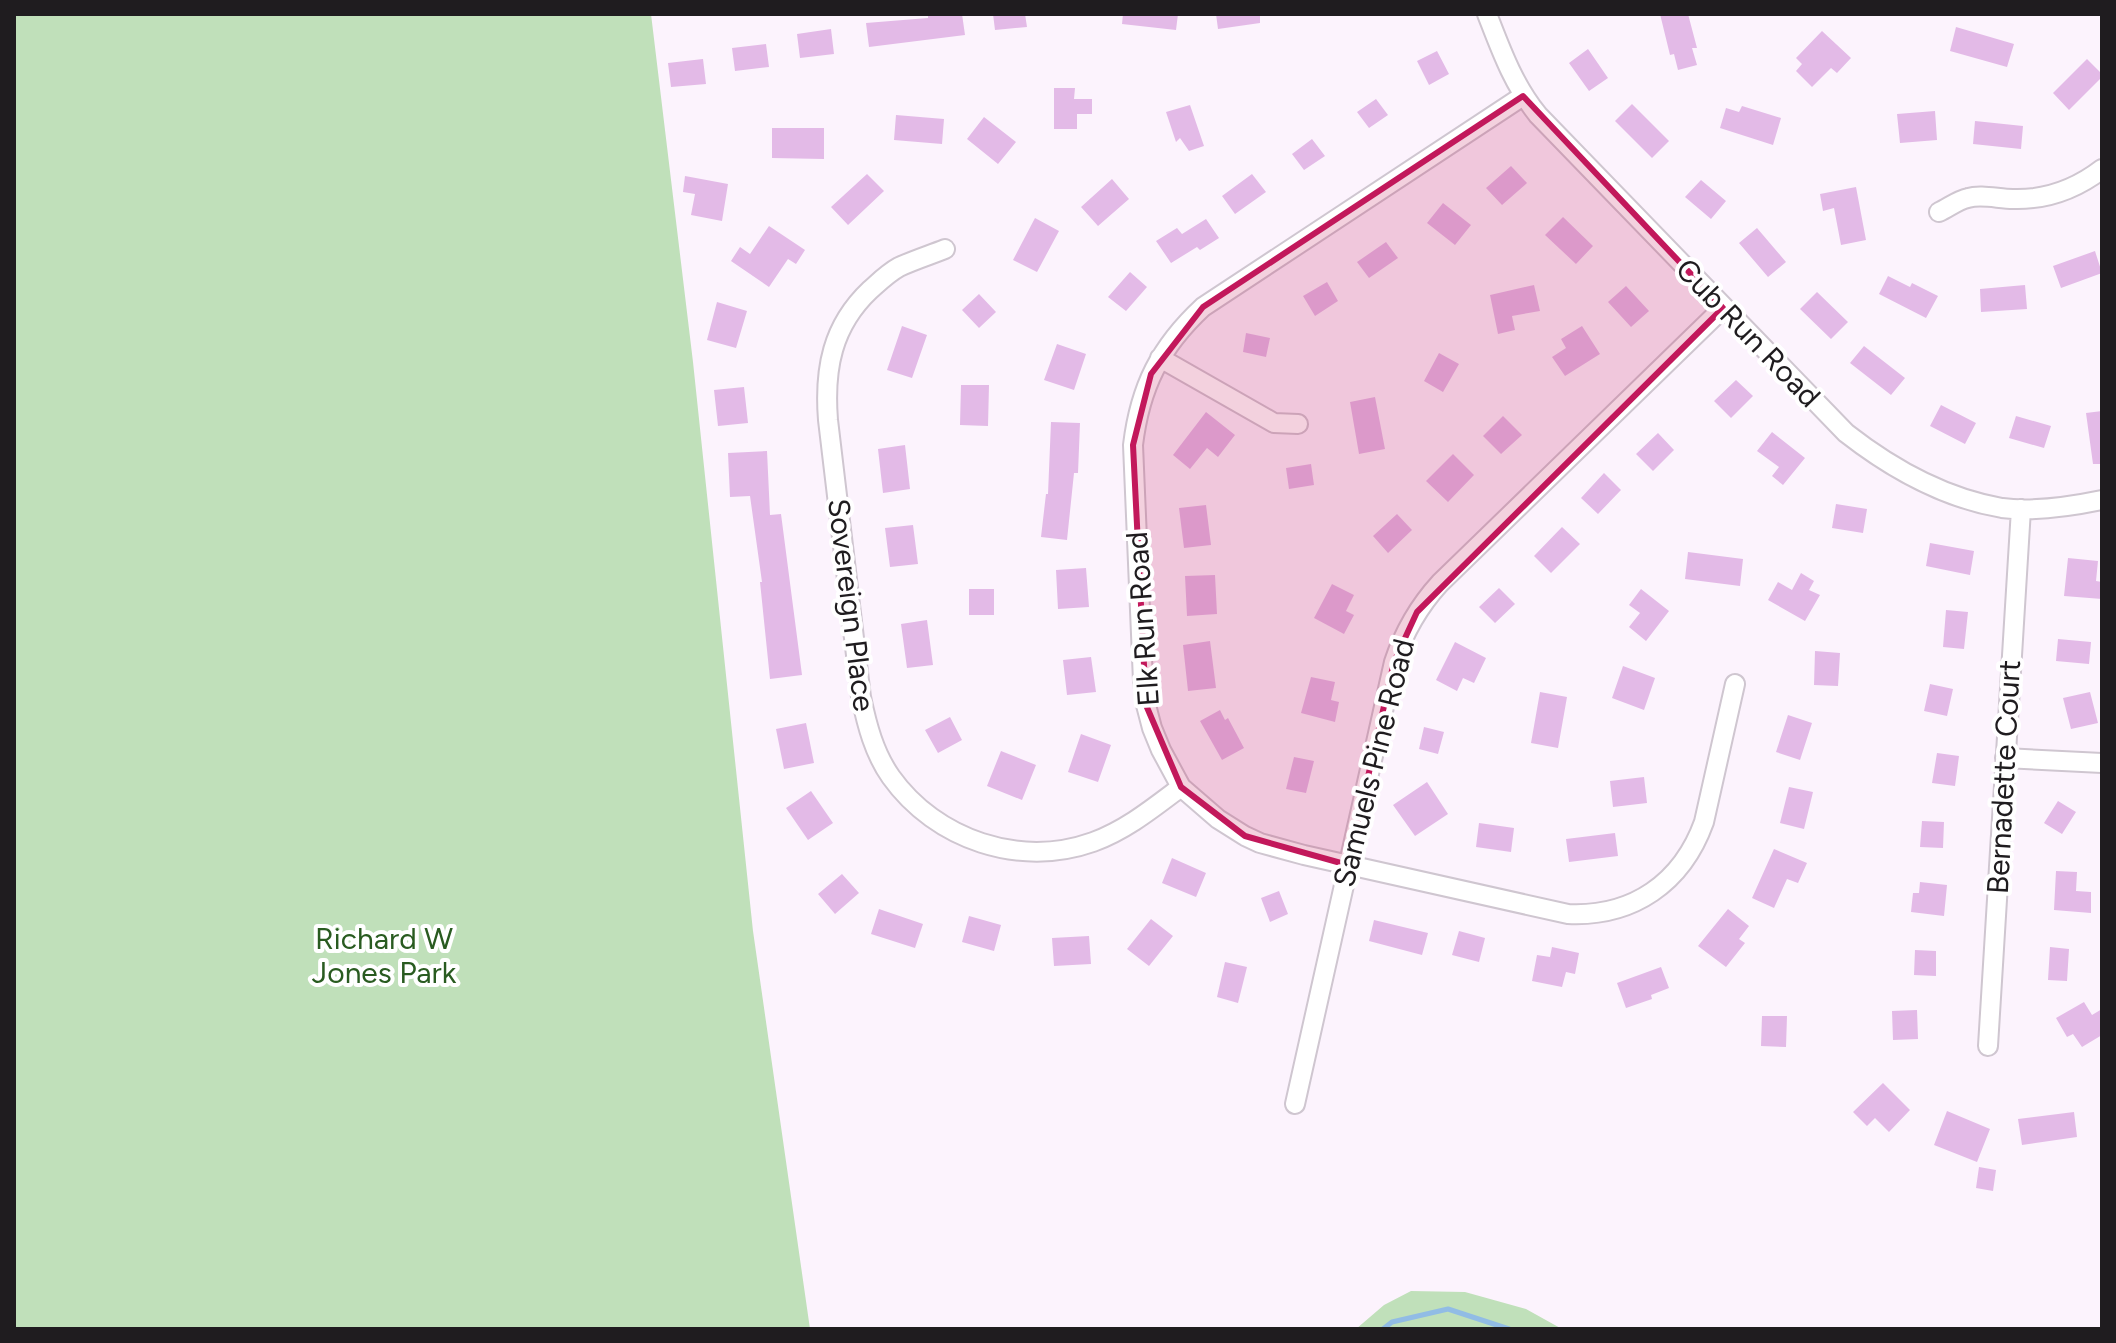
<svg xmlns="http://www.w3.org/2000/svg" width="2116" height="1343" font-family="Figtree,sans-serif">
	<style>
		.green { fill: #c0e0ba }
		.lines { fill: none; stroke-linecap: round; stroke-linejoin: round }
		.stream { stroke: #91bce5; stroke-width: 5 }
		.building { fill: #e3bae7 }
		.street-casing { stroke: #cfc6d0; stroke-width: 22 }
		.street { stroke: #fff; stroke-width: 18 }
		.marked { fill: #c2185b; fill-opacity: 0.2; stroke: #c2185b; stroke-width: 6; stroke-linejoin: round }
		.labels { text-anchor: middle; stroke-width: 8; stroke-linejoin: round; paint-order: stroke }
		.street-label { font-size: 30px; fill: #1f1c1f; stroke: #fff }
		.park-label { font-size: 30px; fill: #295b20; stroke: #fff }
	</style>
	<rect width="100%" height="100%" fill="#fcf3fd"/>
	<path class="green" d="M 14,14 L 651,14 L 693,362 L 753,931 L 810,1329 L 14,1329 Z
		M 1411,1291 L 1465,1292 L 1526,1309 L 1562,1329 L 1356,1329 L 1384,1305 Z"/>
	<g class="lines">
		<path class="stream" d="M 1383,1329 L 1392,1322 L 1448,1309 L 1509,1329"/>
	</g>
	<path class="building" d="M 936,14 L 962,14 L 965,35 L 869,47 L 866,23 L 928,18 L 928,15 Z
		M 993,14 L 1025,14 L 1027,27 L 995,30 Z
		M 1123,14 L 1178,14 L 1176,30 L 1122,24 Z
		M 1216,14 L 1260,14 L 1260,23 L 1218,29 Z
		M 1660,14 L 1688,14 L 1697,48 L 1692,48 L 1697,65 L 1678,70 L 1674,54 L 1670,55 Z
		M 1956,27 L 2014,44 L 2007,67 L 1950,51 Z
		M 831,29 L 834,54 L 800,58 L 797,34 Z
		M 1822,31 L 1851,58 L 1837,73 L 1831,68 L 1812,87 L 1796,71 L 1802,64 L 1796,58 Z
		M 766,44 L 769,67 L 735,71 L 732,48 Z
		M 1588,49 L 1608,78 L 1589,91 L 1569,63 Z
		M 1437,51 L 1449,74 L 1429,85 L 1417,61 Z
		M 703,59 L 706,84 L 671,87 L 668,63 Z
		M 2087,59 L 2102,74 L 2102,77 L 2069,110 L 2053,93 Z
		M 1054,88 L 1075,88 L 1074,99 L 1092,99 L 1092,114 L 1077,114 L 1077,129 L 1054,129 Z
		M 1376,99 L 1388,115 L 1369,128 L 1357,112 Z
		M 1632,104 L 1669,141 L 1652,158 L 1615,121 Z
		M 1190,105 L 1204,146 L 1189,151 L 1180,138 L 1176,142 L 1166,112 Z
		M 1742,106 L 1781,118 L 1773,145 L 1720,128 L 1726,108 L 1739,112 Z
		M 1935,111 L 1937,140 L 1900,143 L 1897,114 Z
		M 896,115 L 944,119 L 942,144 L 894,140 Z
		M 984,117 L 1016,142 L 998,164 L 967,139 Z
		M 1975,121 L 2023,126 L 2021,149 L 1973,144 Z
		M 772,128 L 824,128 L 824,159 L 772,158 Z
		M 1312,139 L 1325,156 L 1304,170 L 1292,154 Z
		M 1511,166 L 1527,183 L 1502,205 L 1486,188 Z
		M 867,174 L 884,191 L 848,225 L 831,207 Z
		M 1252,174 L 1266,192 L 1235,214 L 1222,196 Z
		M 685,176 L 728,184 L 722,221 L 691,215 L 695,194 L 683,192 Z
		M 1112,179 L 1129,199 L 1098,226 L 1081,207 Z
		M 1701,180 L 1726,201 L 1711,219 L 1685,197 Z
		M 1856,187 L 1866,240 L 1841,245 L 1834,208 L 1823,211 L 1820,194 Z
		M 1443,203 L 1471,225 L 1455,245 L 1427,223 Z
		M 1563,217 L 1593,246 L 1576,264 L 1545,235 Z
		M 1035,218 L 1059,231 L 1037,272 L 1013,260 Z
		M 1206,219 L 1219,238 L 1200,250 L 1197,247 L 1171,263 L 1156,241 L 1177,228 L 1182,234 Z
		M 769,226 L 805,250 L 796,264 L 788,259 L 769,287 L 731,261 L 740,247 L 750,254 Z
		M 1757,228 L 1786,262 L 1768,277 L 1739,243 Z
		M 1386,242 L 1398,258 L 1369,278 L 1357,262 Z
		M 2095,251 L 2102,273 L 2061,288 L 2053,266 Z
		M 1130,272 L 1147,287 L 1126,311 L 1108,297 Z
		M 1888,276 L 1910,287 L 1912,283 L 1938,296 L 1926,318 L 1879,294 Z
		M 1327,282 L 1338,301 L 1315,316 L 1303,296 Z
		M 1534,285 L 1540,311 L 1512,316 L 1515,330 L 1498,334 L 1490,295 Z
		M 2025,285 L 2027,309 L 1981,312 L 1980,289 Z
		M 1626,286 L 1649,311 L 1631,327 L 1608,302 Z
		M 1817,292 L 1848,322 L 1831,339 L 1800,309 Z
		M 979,294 L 996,312 L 979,328 L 962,310 Z
		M 717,302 L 747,311 L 736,348 L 707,340 Z
		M 902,326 L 927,335 L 912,378 L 887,370 Z
		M 1582,326 L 1600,354 L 1565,376 L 1552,357 L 1566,348 L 1561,339 Z
		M 1246,333 L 1270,338 L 1266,357 L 1243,352 Z
		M 1057,344 L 1086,354 L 1074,390 L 1044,380 Z
		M 1864,346 L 1905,378 L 1891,395 L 1850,363 Z
		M 1439,353 L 1459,364 L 1443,392 L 1424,381 Z
		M 1736,380 L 1753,396 L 1731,418 L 1714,401 Z
		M 961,385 L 989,385 L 988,426 L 960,425 Z
		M 744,387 L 748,423 L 718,426 L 714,390 Z
		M 1375,397 L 1385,449 L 1359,454 L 1350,402 Z
		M 1941,405 L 1976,423 L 1965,444 L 1930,426 Z
		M 2102,411 L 2102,464 L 2093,464 L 2086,413 Z
		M 1206,412 L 1235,435 L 1218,457 L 1207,448 L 1190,469 L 1173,455 Z
		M 1503,416 L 1522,435 L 1501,454 L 1483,436 Z
		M 2016,416 L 2051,426 L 2044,448 L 2009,438 Z
		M 1051,422 L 1080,423 L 1078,473 L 1074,473 L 1067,540 L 1041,537 L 1046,494 L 1048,494 Z
		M 1772,432 L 1805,458 L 1783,485 L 1772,476 L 1779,467 L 1757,451 Z
		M 1658,433 L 1674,450 L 1653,471 L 1636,454 Z
		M 905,445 L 910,489 L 883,493 L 878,449 Z
		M 767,451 L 770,515 L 781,514 L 802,675 L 770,679 L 760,582 L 762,582 L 750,496 L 730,497 L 728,453 Z
		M 1453,454 L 1474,475 L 1448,502 L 1426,481 Z
		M 1311,464 L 1314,485 L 1289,489 L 1286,468 Z
		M 1604,473 L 1621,490 L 1598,514 L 1581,498 Z
		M 1836,504 L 1867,509 L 1863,533 L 1832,528 Z
		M 1206,505 L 1211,545 L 1184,548 L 1179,508 Z
		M 1397,514 L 1412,530 L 1388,553 L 1373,536 Z
		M 913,525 L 918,564 L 890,567 L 885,528 Z
		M 1562,527 L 1580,544 L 1551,573 L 1534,556 Z
		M 1930,543 L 1974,551 L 1970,575 L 1926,566 Z
		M 1688,552 L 1743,559 L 1740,586 L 1685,579 Z
		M 2068,558 L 2098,561 L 2096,581 L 2102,582 L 2102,599 L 2064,596 Z
		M 1086,568 L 1089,607 L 1058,609 L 1056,570 Z
		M 1801,573 L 1814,581 L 1809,590 L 1820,595 L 1805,621 L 1768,600 L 1778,582 L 1792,590 Z
		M 1215,575 L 1217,614 L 1187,616 L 1185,576 Z
		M 1332,584 L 1354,595 L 1346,611 L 1354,615 L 1344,634 L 1314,618 Z
		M 1499,588 L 1515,604 L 1495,623 L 1479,607 Z
		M 969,589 L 994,589 L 994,615 L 969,615 Z
		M 1641,589 L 1669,611 L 1646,641 L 1629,627 L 1640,613 L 1629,605 Z
		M 1946,610 L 1968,612 L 1964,649 L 1943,647 Z
		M 927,620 L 933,665 L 907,668 L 901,624 Z
		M 2058,639 L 2091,642 L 2089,664 L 2056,661 Z
		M 1210,641 L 1216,688 L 1188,691 L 1183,645 Z
		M 1455,642 L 1486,658 L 1474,683 L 1463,678 L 1457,691 L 1436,680 Z
		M 1815,651 L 1840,653 L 1838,686 L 1814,685 Z
		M 1091,657 L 1096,692 L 1067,695 L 1063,660 Z
		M 1623,666 L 1655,678 L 1644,710 L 1612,698 Z
		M 1311,677 L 1335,682 L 1331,700 L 1339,702 L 1335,722 L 1301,713 Z
		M 1930,684 L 1953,689 L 1947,716 L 1924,711 Z
		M 1540,692 L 1567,697 L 1558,748 L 1531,743 Z
		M 2090,692 L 2098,723 L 2071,729 L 2063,698 Z
		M 1220,710 L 1225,720 L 1228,718 L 1244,748 L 1222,760 L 1200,721 Z
		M 1788,715 L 1812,723 L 1800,760 L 1776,752 Z
		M 950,717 L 962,740 L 938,753 L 925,730 Z
		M 806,723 L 814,763 L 784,769 L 776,729 Z
		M 1424,727 L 1444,732 L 1438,754 L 1419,749 Z
		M 1081,734 L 1111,745 L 1098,782 L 1068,772 Z
		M 1001,751 L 1036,765 L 1022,800 L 987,786 Z
		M 1937,753 L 1959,756 L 1955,786 L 1932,783 Z
		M 1294,757 L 1314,761 L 1306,793 L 1286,789 Z
		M 1644,777 L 1647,803 L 1613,807 L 1610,781 Z
		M 1427,782 L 1448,814 L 1415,836 L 1393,805 Z
		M 1789,787 L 1813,792 L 1804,829 L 1780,823 Z
		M 811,791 L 833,823 L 808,840 L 786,808 Z
		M 2058,801 L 2076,812 L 2062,834 L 2044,823 Z
		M 1922,821 L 1944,822 L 1943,848 L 1920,847 Z
		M 1479,823 L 1514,828 L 1511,852 L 1476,847 Z
		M 1615,833 L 1618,856 L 1569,862 L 1566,839 Z
		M 1774,849 L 1807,863 L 1798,883 L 1787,879 L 1774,908 L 1752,898 Z
		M 1172,858 L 1206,873 L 1196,897 L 1162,883 Z
		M 2056,871 L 2077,872 L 2076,891 L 2091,892 L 2091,913 L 2054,910 Z
		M 842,874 L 859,893 L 835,914 L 818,894 Z
		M 1920,882 L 1947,885 L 1944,916 L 1911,912 L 1913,893 L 1919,893 Z
		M 1279,891 L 1288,914 L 1270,922 L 1261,898 Z
		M 879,909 L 923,924 L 915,948 L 871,934 Z
		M 1728,909 L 1749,926 L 1739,939 L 1745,943 L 1726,967 L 1698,946 Z
		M 969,916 L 1001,925 L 994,951 L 962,942 Z
		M 1151,919 L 1173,936 L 1149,966 L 1127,949 Z
		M 1374,920 L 1428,933 L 1422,955 L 1369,941 Z
		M 1459,931 L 1485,938 L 1479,962 L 1452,955 Z
		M 1089,936 L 1091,964 L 1054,966 L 1052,938 Z
		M 1552,947 L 1579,953 L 1575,974 L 1566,972 L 1562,987 L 1532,981 L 1537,955 L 1550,957 Z
		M 2050,947 L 2069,949 L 2067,981 L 2048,980 Z
		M 1915,950 L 1936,951 L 1936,976 L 1914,975 Z
		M 1225,962 L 1247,967 L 1238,1003 L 1217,997 Z
		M 1661,967 L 1669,988 L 1651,995 L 1652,999 L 1626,1008 L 1617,983 Z
		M 2084,1002 L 2092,1015 L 2102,1009 L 2102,1035 L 2082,1047 L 2073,1034 L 2067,1037 L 2056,1018 Z
		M 1917,1010 L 1918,1039 L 1893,1040 L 1892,1011 Z
		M 1762,1016 L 1787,1016 L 1786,1047 L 1761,1046 Z
		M 1883,1083 L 1910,1110 L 1889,1132 L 1875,1118 L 1867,1126 L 1853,1112 Z
		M 1947,1111 L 1990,1129 L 1977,1162 L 1934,1145 Z
		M 2074,1112 L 2077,1137 L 2022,1145 L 2018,1119 Z
		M 1979,1167 L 1996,1170 L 1993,1191 L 1976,1188 Z"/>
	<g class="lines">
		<defs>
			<path id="street" d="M 1487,14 C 1501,50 1513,84 1538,115 L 1846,433 C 1892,469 1944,498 2002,508 C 2032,512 2073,506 2102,500
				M 1523,96 L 1203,307 C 1160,347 1140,387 1133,445 L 1143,681 L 1146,705 L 1152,728 L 1161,750 L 1181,787 L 1218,819 L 1245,836 L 1260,843 L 1304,855 L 1568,914 C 1633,917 1682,883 1704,822 L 1735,684
				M 1939,212 C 1948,208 1958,200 1968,198 C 1981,194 1999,199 2013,199 C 2046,200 2076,189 2102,169
				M 945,249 C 930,255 914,260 899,267 C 888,273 879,282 870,290 C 832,326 824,369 828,420 L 861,697 C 867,725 874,753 891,777 C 936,840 1020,868 1093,842 C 1126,830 1153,808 1181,787
				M 1160,358 L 1274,423 L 1298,424
				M 2005,758 L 2102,763
				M 1988,1046 L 2021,509
				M 1295,1104 L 1394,662 C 1404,632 1418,607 1440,583 L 1723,308"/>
		</defs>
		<use href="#street" class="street-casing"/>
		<use href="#street" class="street"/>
	</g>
	<path class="marked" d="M 1523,96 L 1723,308 L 1417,612 L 1394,662 L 1348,865 L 1245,836 L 1181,787 L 1146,705 L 1133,445 L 1151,374 L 1203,307 Z"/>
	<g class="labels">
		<g class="street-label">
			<text transform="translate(1748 333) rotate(46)" y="10">Cub Run Road</text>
			<text transform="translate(851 605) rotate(83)" y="10">Sovereign Place</text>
			<text transform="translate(1143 619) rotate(-94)" y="10">Elk Run Road</text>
			<text transform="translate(1374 763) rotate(-76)" y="10">Samuels Pine Road</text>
			<text transform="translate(2004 777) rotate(-87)" y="10">Bernadette Court</text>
		</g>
		<g class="park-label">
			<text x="384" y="949">Richard W<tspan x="384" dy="34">Jones Park</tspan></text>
		</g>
	</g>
	<rect width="2116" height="1343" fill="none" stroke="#1f1c1f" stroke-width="32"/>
</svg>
